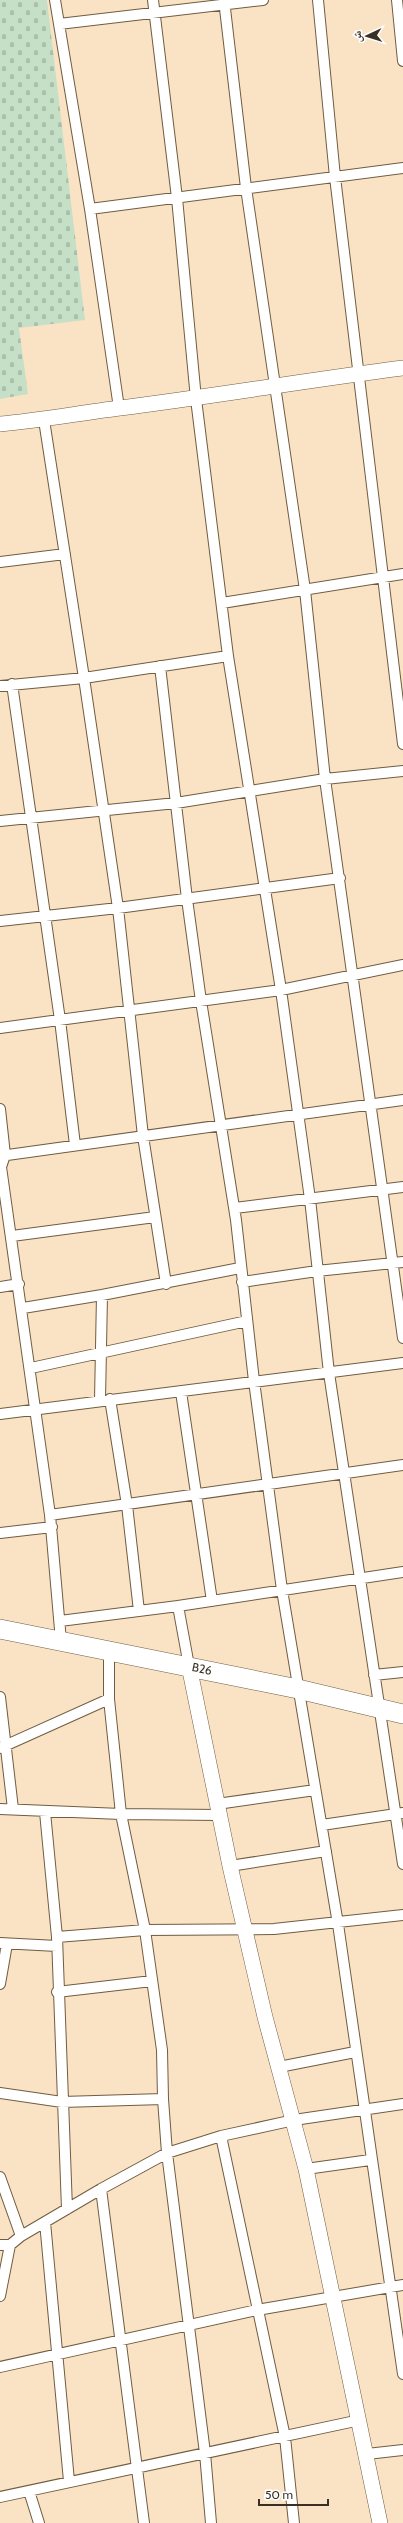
<svg xmlns="http://www.w3.org/2000/svg" width="403" height="2523" font-family="Cabin,'Noto Naskh Arabic',sans-serif">
	<style>
		.cemetery { fill: url(#cemetery-stones) }
		.lines { fill: none; stroke-linecap: round; stroke-linejoin: round }
		.street-casing { stroke: #705c41; stroke-width: 12 }
		.secondary-casing { stroke: #705c41; stroke-width: 16 }
		.highway-casing { stroke: #705c41; stroke-width: 20 }
		.street { stroke: #fff; stroke-width: 10 }
		.secondary { stroke: #fff; stroke-width: 15 }
		.highway { stroke: #fff; stroke-width: 19 }
		.labels { text-anchor: middle; stroke-width: 3.5; stroke-linejoin: round; paint-order: stroke }
		.street-label { font-size: 12px; fill: #393025; stroke: #fff }
	</style>
	<defs>
		<pattern id="cemetery-stones" width="16" height="16" patternUnits="userSpaceOnUse"><rect width="16" height="16" fill="#c6e0c7"/><path d="M2 7V4a2 2 0 0 1 4 0v3zM10 15v-3a2 2 0 0 1 4 0v3z" fill="#abc0ab"/></pattern>
	</defs>
	<rect width="100%" height="100%" fill="#fae3c5"/>
	<path class="cemetery" d="M 0,0 L 47,0 L 85,320 L 19,328 L 28,394 L 0,399 Z"/>
	<g class="lines">
		<defs>
			<path id="street" d="M 55,0 L 90,209 L 119,408
				M 153,0 L 177,198 L 196,399 L 228,656 L 281,990 L 310,1199 L 329,1373 L 403,1864
				M 224,0 L 246,188 L 305,590 L 325,779 L 403,1338
				M 318,0 L 335,177 L 403,744
				M 397,0 L 403,61
				M 59,24 L 263,0
				M 90,209 L 403,168
				M 44,420 L 84,678 L 118,908 L 143,1136 L 166,1284
				M 0,562 L 65,554
				M 222,603 L 403,574
				M 160,666 L 187,899 L 201,1001 L 236,1220 L 254,1381 L 282,1590 L 338,1924 L 403,2374
				M 12,684 L 60,1020 L 75,1145
				M 0,686 L 84,678 L 228,656
				M 0,821 L 176,803 L 325,779 L 403,771
				M 0,921 L 118,908 L 340,878
				M 0,1028 L 281,990 L 403,965
				M 0,1109 L 5,1155 L 1,1167 L 50,1515 L 61,1641
				M 0,1156 L 403,1100
				M 235,1208 L 403,1187
				M 12,1236 L 155,1217
				M 242,1282 L 317,1271 L 403,1262
				M 0,1287 L 19,1284
				M 23,1308 L 102,1295 L 240,1268
				M 31,1368 L 247,1321
				M 181,1392 L 212,1601
				M 110,1399 L 127,1505 L 139,1611
				M 100,1400 L 102,1295
				M 0,1414 L 403,1363
				M 50,1515 L 403,1465
				M 0,1533 L 52,1527
				M 178,1606 L 189,1666
				M 60,1621 L 178,1606 L 403,1572
				M 109,1651 L 109,1699 L 121,1814 L 145,1930 L 162,2050 L 163,2099 L 167,2153 L 205,2453 L 211,2523
				M 374,1675 L 403,1672
				M 0,1697 L 13,1809
				M 0,1748 L 109,1699
				M 217,1804 L 315,1790
				M 0,1809 L 121,1814 L 219,1815
				M 45,1812 L 57,1937 L 67,2209
				M 322,1825 L 403,1813
				M 230,1866 L 326,1851
				M 57,1937 L 145,1930 L 274,1929 L 403,1915
				M 0,1943 L 57,1946
				M 0,1984 L 7,1944
				M 57,1992 L 152,1981
				M 279,2067 L 355,2052
				M 0,2093 L 62,2102 L 163,2099
				M 221,2136 L 285,2437 L 294,2523
				M 306,2169 L 370,2160
				M 0,2177 L 21,2236
				M 101,2189 L 144,2523
				M 45,2222 L 69,2481
				M 0,2245 L 10,2245 L 21,2236 L 101,2189 L 167,2153 L 221,2136 L 294,2120 L 403,2104
				M 0,2296 L 10,2245
				M 0,2367 L 257,2310 L 403,2285
				M 367,2454 L 403,2450
				M 29,2491 L 39,2523
				M 0,2497 L 360,2420"/>
			<path id="secondary" d="M 0,424 C 41,420 80,413 120,408 C 215,396 309,380 403,368
				M 189,1666 L 230,1866 L 265,2017 L 306,2169 L 380,2523"/>
			<path id="highway" d="M 0,1629 L 298,1689 L 403,1714"/>
		</defs>
		<use href="#street" class="street-casing"/>
		<use href="#secondary" class="secondary-casing"/>
		<use href="#highway" class="highway-casing"/>
		<use href="#street" class="street"/>
		<use href="#secondary" class="secondary"/>
		<use href="#highway" class="highway"/>
	</g>
	<g class="labels">
		<g class="street-label">
			<text transform="translate(202 1669) rotate(12)" y="4">B26</text>
		</g>
	</g>
	<g transform="translate(367 36) rotate(266)" stroke="#ffffff" stroke-width="3" paint-order="stroke">
	<path d="M0-3L7 15L0 10L-7 15Z" fill="#393025"/>
	<text y="-6" font-size="11" font-weight="bold" text-anchor="middle" fill="#393025">ش</text>
	</g>
	<path d="M259 2499v6h69v-6" fill="none" stroke="#393025" stroke-width="2"/>
	<text x="265" y="2499" font-size="12" fill="#393025" stroke="#ffffff" stroke-width="3" paint-order="stroke">50 m</text>
</svg>
